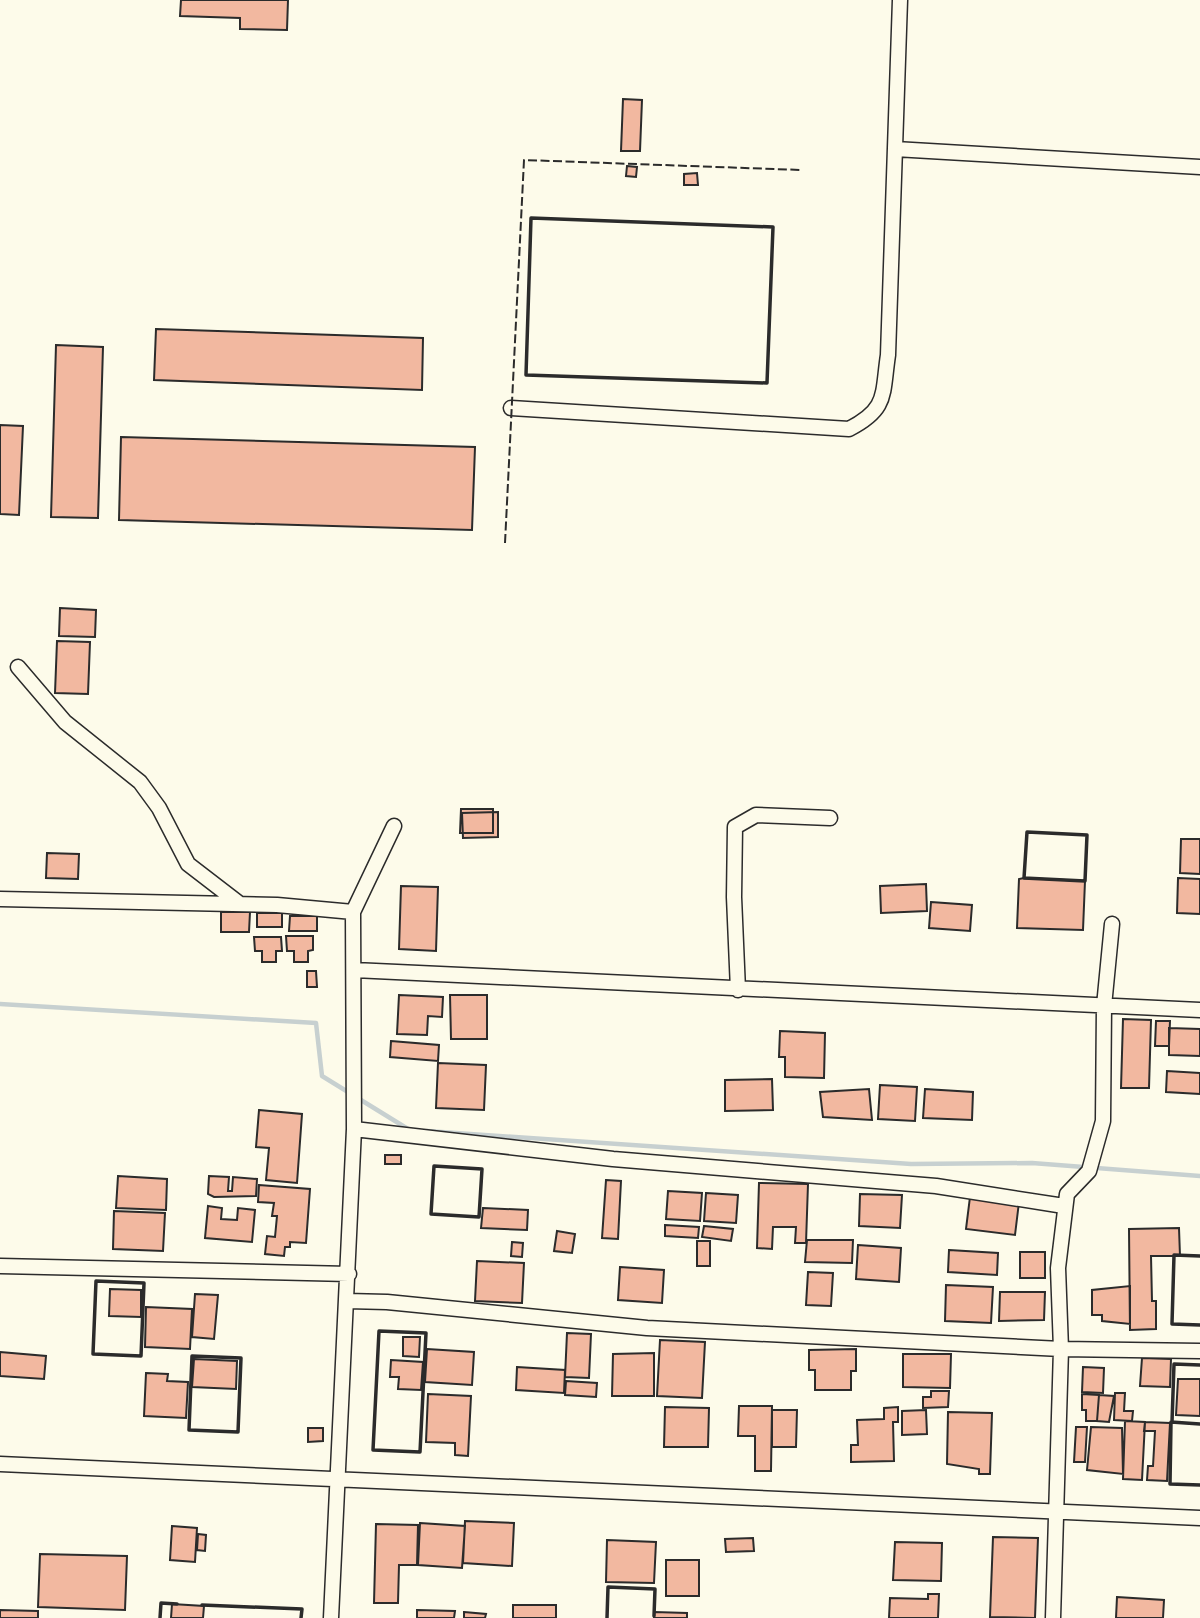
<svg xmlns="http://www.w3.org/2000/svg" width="1200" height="1618" font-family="Spectral,serif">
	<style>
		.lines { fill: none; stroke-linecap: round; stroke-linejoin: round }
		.stream { stroke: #c7d0d0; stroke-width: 4.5 }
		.building { fill: #f2b8a0; stroke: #2b2b2b; stroke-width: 2 }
		.street-casing { stroke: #2b2b2b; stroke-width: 17 }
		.street { stroke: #fdfbea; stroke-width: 14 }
		.fence { stroke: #2b2b2b; stroke-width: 2; stroke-dasharray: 9 3.5; stroke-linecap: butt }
		.wall { stroke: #2b2b2b; stroke-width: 3.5 }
	</style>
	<rect width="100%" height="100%" fill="#fdfbea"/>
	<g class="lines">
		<path class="stream" d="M 0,1004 L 316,1023 L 322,1076 L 408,1129
			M 427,1131 L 911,1164 L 1032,1163 L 1200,1176"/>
	</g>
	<path class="building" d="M 181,0 L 288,0 L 287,30 L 240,29 L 240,18 L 180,16 Z
		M 623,99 L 642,100 L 640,151 L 621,151 Z
		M 627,166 L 637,167 L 636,177 L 626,176 Z
		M 697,173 L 698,185 L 684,185 L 684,174 Z
		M 156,329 L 423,338 L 422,390 L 154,380 Z
		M 56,345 L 103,347 L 98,518 L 51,517 Z
		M 0,425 L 23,426 L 19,515 L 0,514 Z
		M 121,437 L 475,447 L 472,530 L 119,520 Z
		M 60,608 L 96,610 L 95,637 L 59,636 Z
		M 57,641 L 90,642 L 88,694 L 55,693 Z
		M 461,809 L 493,809 L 493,833 L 460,833 Z
		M 498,812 L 498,837 L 463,838 L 462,813 Z
		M 1181,839 L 1200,839 L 1200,874 L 1180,873 Z
		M 47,853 L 79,854 L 78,879 L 46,878 Z
		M 1024,878 L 1085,881 L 1083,930 L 1017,928 L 1019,879 Z
		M 1178,878 L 1200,879 L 1200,914 L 1177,913 Z
		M 926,884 L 927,911 L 881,913 L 880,886 Z
		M 401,886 L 438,887 L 436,951 L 399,949 Z
		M 931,902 L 972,905 L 970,931 L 929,928 Z
		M 221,912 L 250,912 L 249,932 L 221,932 Z
		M 257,913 L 282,913 L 282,927 L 257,927 Z
		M 290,916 L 317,916 L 317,931 L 289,931 Z
		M 286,936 L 313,936 L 313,950 L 308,951 L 308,962 L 294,962 L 294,951 L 287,951 Z
		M 254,937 L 281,937 L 282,951 L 276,951 L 276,962 L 262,962 L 262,951 L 255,951 Z
		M 307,971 L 316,971 L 317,987 L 307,987 Z
		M 399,995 L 443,997 L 442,1017 L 428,1016 L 427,1035 L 397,1034 Z
		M 450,995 L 487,995 L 487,1039 L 451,1039 Z
		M 1123,1019 L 1151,1020 L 1149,1088 L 1121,1088 Z
		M 1156,1021 L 1170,1021 L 1169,1046 L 1155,1046 Z
		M 1169,1028 L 1200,1029 L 1200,1056 L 1169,1055 Z
		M 780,1031 L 825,1033 L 824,1078 L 785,1077 L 785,1057 L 779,1057 Z
		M 391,1041 L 439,1045 L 438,1061 L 390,1057 Z
		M 438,1063 L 486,1065 L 484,1110 L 436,1108 Z
		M 1167,1071 L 1200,1073 L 1200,1094 L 1166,1092 Z
		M 772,1079 L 773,1110 L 725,1111 L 725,1080 Z
		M 880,1085 L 917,1087 L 915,1121 L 878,1119 Z
		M 869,1089 L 872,1120 L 823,1117 L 820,1092 Z
		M 925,1089 L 973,1092 L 972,1120 L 923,1118 Z
		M 259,1110 L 302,1114 L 297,1183 L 266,1180 L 269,1148 L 256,1147 Z
		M 385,1155 L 401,1155 L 401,1164 L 385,1164 Z
		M 118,1176 L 167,1179 L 166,1210 L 116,1208 Z
		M 209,1176 L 229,1177 L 228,1191 L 232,1191 L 233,1177 L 257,1179 L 256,1196 L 214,1197 L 208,1194 Z
		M 606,1180 L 621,1181 L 618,1239 L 602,1238 Z
		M 759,1183 L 808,1184 L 806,1243 L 795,1243 L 796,1227 L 773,1227 L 772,1249 L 757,1248 Z
		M 259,1185 L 310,1189 L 306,1243 L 290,1242 L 290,1247 L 285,1247 L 284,1256 L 265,1254 L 267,1236 L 275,1237 L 277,1216 L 272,1216 L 274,1203 L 258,1202 Z
		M 668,1191 L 702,1193 L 700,1221 L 666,1219 Z
		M 706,1193 L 738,1195 L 736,1223 L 704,1221 Z
		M 860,1194 L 902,1195 L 900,1228 L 859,1226 Z
		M 970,1197 L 1019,1202 L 1015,1235 L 966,1229 Z
		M 208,1206 L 222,1208 L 221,1219 L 237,1220 L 238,1208 L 255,1210 L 252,1242 L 205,1238 Z
		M 483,1208 L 528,1210 L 527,1230 L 481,1228 Z
		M 114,1211 L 165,1213 L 163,1251 L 113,1249 Z
		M 665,1225 L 699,1227 L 698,1238 L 665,1236 Z
		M 704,1226 L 733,1229 L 731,1241 L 702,1237 Z
		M 1179,1228 L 1180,1256 L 1151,1256 L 1152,1301 L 1156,1301 L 1156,1329 L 1130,1330 L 1129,1229 Z
		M 557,1231 L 575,1234 L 572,1253 L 554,1251 Z
		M 807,1240 L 853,1240 L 852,1263 L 805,1262 Z
		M 697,1241 L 710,1241 L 710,1266 L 697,1266 Z
		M 512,1242 L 523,1243 L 522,1257 L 511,1256 Z
		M 858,1245 L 901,1248 L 899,1282 L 856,1279 Z
		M 949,1250 L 998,1253 L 997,1275 L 948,1272 Z
		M 1020,1252 L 1045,1252 L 1045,1278 L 1020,1278 Z
		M 477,1261 L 524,1263 L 522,1303 L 475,1301 Z
		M 620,1267 L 664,1270 L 662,1303 L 618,1300 Z
		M 808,1272 L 833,1273 L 831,1306 L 806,1305 Z
		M 946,1285 L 993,1287 L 991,1323 L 945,1321 Z
		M 1130,1286 L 1130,1324 L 1102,1321 L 1102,1315 L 1092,1315 L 1092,1290 Z
		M 110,1289 L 141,1290 L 141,1317 L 109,1316 Z
		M 1000,1292 L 1045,1292 L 1044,1320 L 999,1321 Z
		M 195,1294 L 218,1295 L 214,1339 L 192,1337 Z
		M 146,1307 L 192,1309 L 190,1349 L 145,1347 Z
		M 567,1333 L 591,1334 L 589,1378 L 565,1377 Z
		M 403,1337 L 420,1337 L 419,1357 L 403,1356 Z
		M 660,1340 L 705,1342 L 702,1398 L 657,1396 Z
		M 427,1349 L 474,1352 L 472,1385 L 425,1382 Z
		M 856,1349 L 856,1371 L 851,1371 L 851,1390 L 815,1390 L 815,1370 L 809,1370 L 809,1350 Z
		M 0,1352 L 46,1356 L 44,1379 L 0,1376 Z
		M 654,1353 L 654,1396 L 612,1396 L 613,1354 Z
		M 903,1354 L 951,1354 L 950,1388 L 903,1387 Z
		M 1142,1358 L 1171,1359 L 1170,1387 L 1140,1386 Z
		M 194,1359 L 237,1361 L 236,1389 L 192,1387 Z
		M 391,1360 L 423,1362 L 421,1390 L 398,1389 L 399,1377 L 390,1377 Z
		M 517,1367 L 565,1370 L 564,1393 L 516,1390 Z
		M 1083,1367 L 1104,1368 L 1103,1393 L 1082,1392 Z
		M 146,1373 L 168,1374 L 167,1381 L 188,1382 L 186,1418 L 144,1416 Z
		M 1178,1379 L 1200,1379 L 1200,1416 L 1176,1415 Z
		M 566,1381 L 597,1383 L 596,1397 L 565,1395 Z
		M 931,1391 L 949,1391 L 948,1407 L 923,1408 L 923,1397 L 931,1397 Z
		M 1115,1393 L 1125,1393 L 1124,1411 L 1133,1411 L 1132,1421 L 1114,1420 Z
		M 428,1394 L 471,1396 L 468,1456 L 455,1455 L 455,1443 L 426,1442 Z
		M 1082,1394 L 1099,1395 L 1097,1421 L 1086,1421 L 1086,1410 L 1082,1410 Z
		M 1099,1395 L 1114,1396 L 1109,1422 L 1097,1421 Z
		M 739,1406 L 772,1406 L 771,1471 L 755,1471 L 755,1436 L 738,1436 Z
		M 665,1407 L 709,1408 L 708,1447 L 664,1447 Z
		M 898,1407 L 898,1422 L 893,1422 L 894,1461 L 851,1462 L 851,1445 L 858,1445 L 857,1420 L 884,1419 L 884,1408 Z
		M 772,1410 L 797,1410 L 796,1447 L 772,1447 Z
		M 926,1410 L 927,1434 L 902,1435 L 902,1411 Z
		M 948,1412 L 992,1413 L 990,1474 L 979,1474 L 979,1469 L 947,1464 Z
		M 1125,1421 L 1145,1422 L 1142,1480 L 1123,1479 Z
		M 1145,1422 L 1170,1423 L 1167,1481 L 1147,1480 L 1148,1466 L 1153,1466 L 1155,1431 L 1144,1431 Z
		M 1076,1427 L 1087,1427 L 1085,1462 L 1074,1462 Z
		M 1091,1427 L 1122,1428 L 1123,1474 L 1087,1470 Z
		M 308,1428 L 323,1428 L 323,1441 L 308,1442 Z
		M 465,1521 L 514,1523 L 512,1566 L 463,1563 Z
		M 420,1523 L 465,1526 L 462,1568 L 418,1565 Z
		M 376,1524 L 418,1525 L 417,1565 L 399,1565 L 398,1603 L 374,1603 Z
		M 172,1526 L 197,1528 L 195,1562 L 170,1560 Z
		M 198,1534 L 206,1535 L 205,1551 L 197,1550 Z
		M 993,1537 L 1038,1538 L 1035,1618 L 990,1617 Z
		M 753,1538 L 754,1551 L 726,1552 L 725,1539 Z
		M 607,1540 L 656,1542 L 654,1583 L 606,1582 Z
		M 895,1542 L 942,1543 L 941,1581 L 893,1580 Z
		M 40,1554 L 127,1556 L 125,1610 L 38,1607 Z
		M 666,1560 L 699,1560 L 699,1596 L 666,1596 Z
		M 928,1594 L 939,1594 L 938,1618 L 889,1618 L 890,1598 L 928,1599 Z
		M 1117,1597 L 1164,1600 L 1163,1618 L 1116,1618 Z
		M 172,1604 L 204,1606 L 203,1618 L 171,1618 Z
		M 513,1605 L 556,1605 L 556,1618 L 513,1618 Z
		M 0,1610 L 38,1611 L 38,1618 L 0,1618 Z
		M 417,1610 L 455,1611 L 454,1618 L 417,1618 Z
		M 464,1612 L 486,1614 L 485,1618 L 464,1618 Z
		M 654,1612 L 687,1613 L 687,1618 L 654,1618 Z"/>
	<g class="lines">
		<defs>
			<path id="street" d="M 895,149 L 1200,167
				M 511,408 L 849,429 C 888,409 882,395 888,355 L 900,0
				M 18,667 L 65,722 L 140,782 L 159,808 L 188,864 L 240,904
				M 0,899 L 277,905 L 353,912
				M 354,970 L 1200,1010
				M 738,990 L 734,897 L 735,827 L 756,815 L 830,818
				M 354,1129 L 613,1159 L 936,1186 L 1064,1206
				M 0,1266 L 349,1274
				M 347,1301 L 387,1302 L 647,1328 L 1061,1349 L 1200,1351
				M 0,1464 L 1200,1518
				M 331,1618 L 354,1129 L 353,912 L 394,826
				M 1053,1618 L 1061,1349 L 1058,1268 L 1067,1194 L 1089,1171 L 1103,1121 L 1104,1006 L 1112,924"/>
		</defs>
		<use href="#street" class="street-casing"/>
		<use href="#street" class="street"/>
		<path class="fence" d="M 505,543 L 524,160 L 801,170"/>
		<path class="wall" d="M 531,218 L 773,227 L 767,383 L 526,375 Z
			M 1027,832 L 1087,835 L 1085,881 L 1024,878 Z
			M 434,1166 L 482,1169 L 479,1217 L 431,1214 Z
			M 1200,1256 L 1174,1255 L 1172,1324 L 1200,1325
			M 96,1281 L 144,1283 L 141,1356 L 93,1354 Z
			M 379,1331 L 426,1333 L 420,1452 L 373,1450 Z
			M 192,1356 L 241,1358 L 238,1432 L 189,1430 Z
			M 1172,1422 L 1174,1364 L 1200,1365
			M 1200,1424 L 1171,1422 L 1170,1484 L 1200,1485
			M 202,1605 L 302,1609 L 301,1618
			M 160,1618 L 161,1603 L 177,1604
			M 607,1618 L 608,1587 L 655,1589 L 654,1616"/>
	</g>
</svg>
